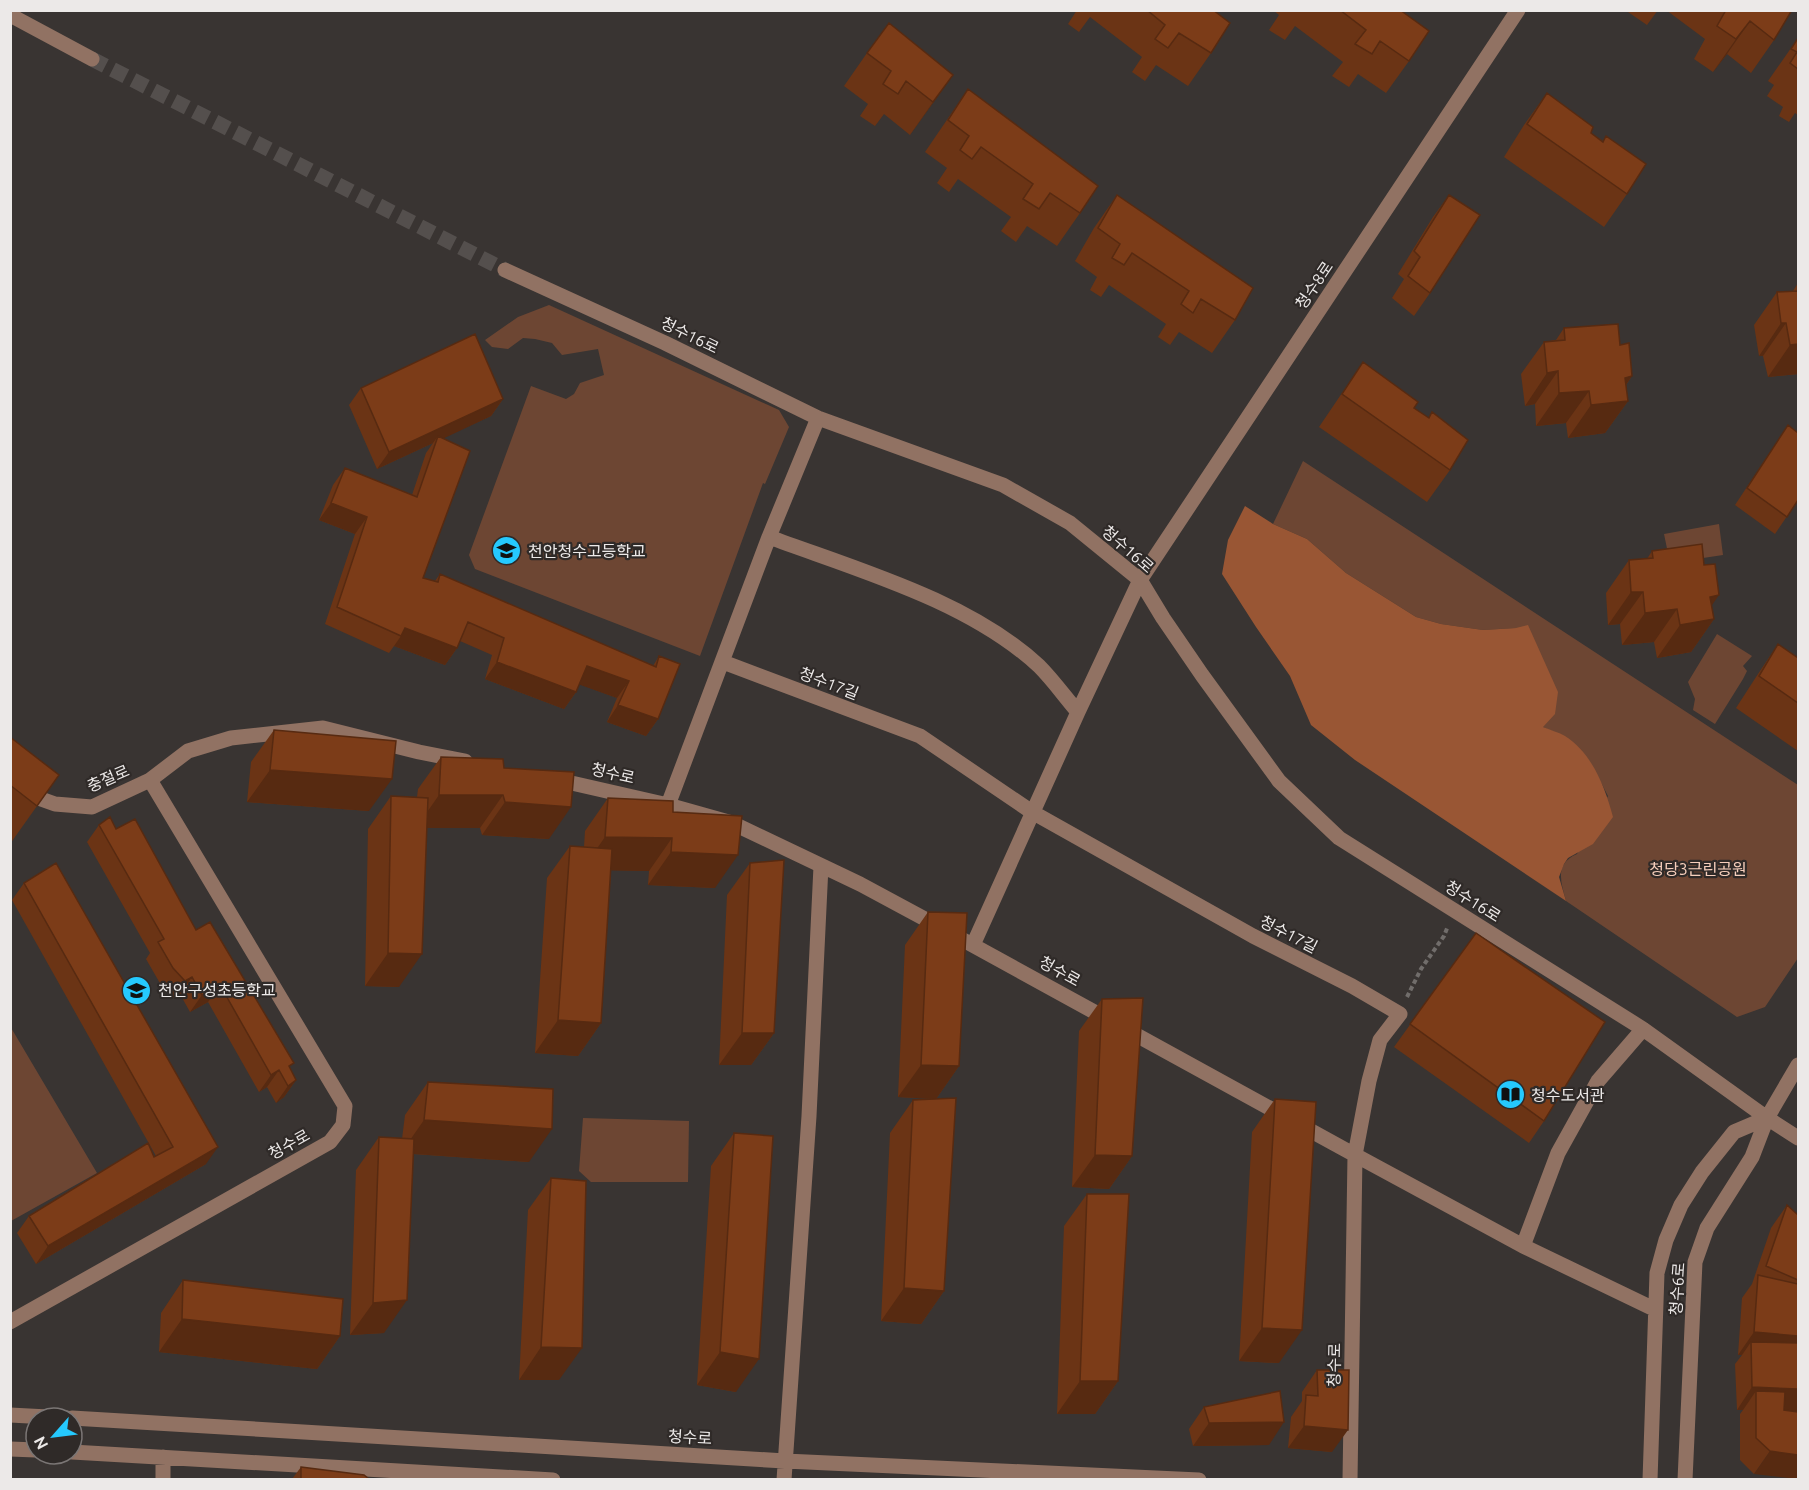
<svg xmlns="http://www.w3.org/2000/svg" width="1809" height="1490" font-family="Ubuntu,'Noto Sans KR',sans-serif">
	<style>
		.green { fill: #6d4633 }
		.forest { fill: #995634 }
		.lines { fill: none; stroke-linecap: round; stroke-linejoin: round }
		.minor-tunnel { stroke: #544f4d; stroke-width: 15; stroke-dasharray: 15 8; stroke-linecap: butt }
		.path { stroke: #716d6b; stroke-width: 4; stroke-dasharray: 4.5 3; stroke-linecap: butt }
		.minor { stroke: #917263; stroke-width: 15 }
		.wall { fill: #6b3415 }
		.shaded-wall { fill: #572a11 }
		.building { fill: #7c3c18; stroke: #572a11; stroke-width: 1.5 }
		.labels { text-anchor: middle; stroke-width: 4.5; stroke-linejoin: round; paint-order: stroke }
		.street-label { font-size: 16px; fill: #ece9e8; stroke: #2f2a28 }
		.poi-label { font-size: 16px; fill: #ece9e8; stroke: #2f2a28; text-anchor: start }
		.park-label { font-size: 16px; fill: #f7cfbc; stroke: #2f2a28 }
	</style>
	<rect width="100%" height="100%" fill="#393432"/>
	<path class="green" d="M 549,305 L 779,410 L 789,427 L 765,484 L 763,483 L 700,656 L 475,569 L 469,555 L 531,386 L 566,399 L 574,394 L 580,383 L 604,375 L 598,349 L 562,355 L 552,343 L 535,339 L 523,338 L 508,349 L 492,347 L 485,340 L 518,317 Z
		M 1303,461 L 1798,785 L 1798,958 L 1765,1007 L 1737,1017 L 1566,901 C 1561,882 1554,864 1577,854 L 1608,796 C 1588,757 1584,745 1543,727 L 1516,628 L 1483,630 L 1441,624 L 1416,617 L 1346,573 L 1307,539 L 1273,524 Z
		M 1719,524 L 1723,555 L 1670,563 L 1664,534 Z
		M 1717,634 L 1752,656 L 1743,666 L 1747,671 L 1743,679 L 1715,724 L 1693,710 L 1695,699 L 1688,682 Z
		M 10,1026 L 97,1173 L 11,1221 L 10,1221 Z
		M 583,1118 L 689,1121 L 688,1182 L 591,1182 L 579,1171 Z"/>
	<path class="forest" d="M 1245,506 L 1273,524 L 1307,539 L 1346,573 L 1416,617 L 1441,624 L 1483,630 L 1516,628 L 1528,625 L 1558,692 L 1555,714 L 1543,727 C 1550,730 1558,732 1565,736 C 1592,753 1605,787 1613,817 L 1593,844 L 1568,858 L 1564,864 L 1559,877 L 1566,901 L 1355,760 L 1311,725 L 1290,676 L 1256,627 L 1222,574 L 1228,540 Z"/>
	<g class="lines">
		<path class="minor-tunnel" d="M 92,59 L 505,270"/>
		<path class="path" d="M 1407,997 L 1421,969 L 1444,936 L 1448,926"/>
		<path class="minor" d="M 10,15 L 92,59
			M 505,270 L 665,343 L 818,418 L 1003,485 L 1070,523 L 1140,580 L 1163,618 L 1202,675 L 1279,781 L 1339,838 L 1643,1029 L 1767,1118 L 1798,1138
			M 769,537 C 858,570 969,601 1039,666 C 1053,680 1065,697 1078,712
			M 723,662 L 920,736 L 1032,812 L 1253,936 L 1352,986 L 1400,1014 L 1380,1040 L 1369,1081 L 1355,1155 L 1523,1246 L 1654,1309
			M 554,779 L 668,805 L 732,823 L 860,884 L 925,919 L 1355,1155 L 1350,1480
			M 10,788 L 55,804 L 92,807 L 150,780 L 188,751 L 231,738 L 323,728 L 419,752 L 465,761
			M 668,805 L 769,537 L 818,418
			M 973,945 L 1078,712 L 1140,580 L 1518,10
			M 1523,1246 L 1558,1153 L 1598,1081 L 1643,1029
			M 10,1322 L 330,1142 L 343,1125 L 345,1106 L 150,780
			M 10,1415 L 67,1418
			M 72,1418 L 785,1461 L 1199,1480
			M 10,1449 L 36,1450
			M 72,1452 L 553,1480
			M 163,1457 L 163,1480
			M 784,1480 L 809,1116 L 821,866
			M 1650,1480 L 1657,1273 L 1666,1240 L 1681,1205 L 1702,1172 L 1734,1132 L 1767,1118
			M 1685,1480 L 1695,1262 L 1707,1228 L 1752,1157 L 1767,1118 L 1798,1065"/>
	</g>
	<path class="wall" d="M 1077,10 L 1213,10 L 1211,53 L 1188,86 L 1156,65 L 1145,81 L 1132,72 L 1142,57 L 1090,17 L 1079,32 L 1068,24 Z
		M 1273,10 L 1400,10 L 1409,61 L 1386,93 L 1358,74 L 1349,87 L 1332,76 L 1343,62 L 1295,26 L 1285,40 L 1269,30 L 1279,15 Z
		M 1629,10 L 1658,10 L 1647,25 L 1628,12 Z
		M 1666,10 L 1792,10 L 1774,40 L 1751,73 L 1727,54 L 1713,72 L 1694,59 L 1705,39 Z
		M 1798,38 L 1798,115 L 1795,113 L 1789,122 L 1779,116 L 1783,107 L 1767,96 L 1774,85 L 1768,81 Z
		M 867,53 L 953,75 L 910,135 L 884,114 L 875,126 L 860,116 L 868,104 L 844,86 Z
		M 968,89 L 1080,213 L 1057,246 L 1027,226 L 1016,242 L 1001,231 L 1011,217 L 958,179 L 949,192 L 937,183 L 947,168 L 925,152 Z
		M 1547,93 L 1591,133 L 1603,141 L 1606,136 L 1627,194 L 1604,227 L 1504,157 L 1524,125 Z
		M 1117,195 L 1235,320 L 1212,353 L 1179,332 L 1170,345 L 1158,337 L 1166,324 L 1109,285 L 1101,297 L 1090,290 L 1097,277 L 1075,261 L 1094,228 Z
		M 1449,195 L 1430,293 L 1414,316 L 1392,298 L 1404,279 L 1398,274 L 1433,217 Z
		M 1798,283 L 1798,374 L 1768,377 L 1763,356 L 1759,356 L 1754,325 L 1777,292 L 1793,291 Z
		M 1564,328 L 1620,345 L 1632,376 L 1626,385 L 1628,401 L 1605,433 L 1568,438 L 1566,423 L 1536,426 L 1535,404 L 1525,406 L 1521,374 L 1544,342 L 1556,340 Z
		M 1363,362 L 1414,408 L 1428,418 L 1432,412 L 1450,470 L 1427,502 L 1319,427 Z
		M 361,388 L 503,399 L 491,416 L 443,438 L 423,578 L 435,581 L 440,574 L 653,666 L 659,656 L 658,719 L 646,736 L 607,722 L 617,698 L 579,684 L 576,692 L 564,709 L 485,679 L 492,655 L 460,641 L 457,648 L 445,665 L 394,646 L 389,653 L 325,624 L 355,534 L 319,520 L 333,485 L 345,468 L 412,495 L 426,453 L 433,443 L 377,469 L 349,405 Z
		M 1788,425 L 1798,500 L 1775,534 L 1735,505 Z
		M 1652,551 L 1704,565 L 1714,619 L 1691,652 L 1657,658 L 1654,642 L 1622,645 L 1620,624 L 1608,625 L 1606,593 L 1629,560 L 1647,559 Z
		M 1778,644 L 1798,658 L 1798,751 L 1736,708 L 1756,677 Z
		M 274,730 L 369,811 L 247,802 L 251,762 Z
		M 10,737 L 59,775 L 10,844 Z
		M 441,757 L 504,768 L 549,839 L 482,835 L 480,828 L 426,828 L 399,987 L 365,986 L 368,829 L 391,796 L 417,797 L 418,789 Z
		M 608,798 L 673,812 L 715,888 L 648,885 L 649,871 L 611,870 L 601,1023 L 578,1056 L 535,1053 L 547,878 L 570,846 L 584,847 L 585,831 Z
		M 99,825 L 116,829 L 196,930 L 290,1068 L 296,1080 L 284,1097 L 276,1103 L 267,1087 L 259,1092 L 208,1002 L 190,1012 L 180,994 L 173,998 L 161,985 L 146,959 L 150,953 L 87,842 Z
		M 750,863 L 774,1033 L 751,1065 L 719,1065 L 727,895 Z
		M 24,883 L 206,1164 L 36,1264 L 17,1233 L 29,1216 L 156,1156 L 12,900 Z
		M 928,912 L 959,1066 L 936,1099 L 898,1097 L 905,945 Z
		M 1476,933 L 1544,1121 L 1529,1143 L 1394,1047 Z
		M 1102,999 L 1132,1156 L 1109,1189 L 1072,1187 L 1079,1031 Z
		M 428,1082 L 529,1162 L 413,1154 L 384,1333 L 350,1335 L 356,1170 L 379,1137 L 402,1139 L 405,1115 Z
		M 1275,1099 L 1279,1363 L 1239,1361 L 1252,1132 Z
		M 913,1100 L 944,1291 L 921,1324 L 881,1321 L 890,1133 Z
		M 734,1133 L 736,1392 L 697,1385 L 711,1166 Z
		M 551,1178 L 559,1380 L 519,1380 L 528,1210 Z
		M 1087,1194 L 1118,1381 L 1095,1414 L 1057,1414 L 1064,1226 Z
		M 1787,1205 L 1798,1215 L 1798,1389 L 1796,1412 L 1793,1412 L 1798,1412 L 1754,1474 L 1740,1460 L 1740,1414 L 1743,1410 L 1737,1410 L 1735,1364 L 1742,1355 L 1738,1355 L 1742,1298 L 1752,1284 L 1771,1228 Z
		M 183,1280 L 340,1336 L 317,1369 L 159,1352 L 161,1313 Z
		M 1317,1370 L 1332,1452 L 1288,1448 L 1291,1417 L 1302,1401 L 1302,1392 Z
		M 1204,1407 L 1269,1445 L 1193,1446 L 1189,1429 Z
		M 301,1467 L 369,1479 L 292,1479 Z"/>
	<path class="shaded-wall" d="M 1750,21 L 1727,54 L 1713,72 L 1736,39 Z
		M 953,75 L 930,107 L 910,135 L 933,102 Z
		M 1781,323 L 1786,323 L 1763,356 L 1759,356 Z
		M 1798,344 L 1798,374 L 1768,377 L 1790,345 Z
		M 1558,371 L 1535,404 L 1525,406 L 1547,373 Z
		M 1632,376 L 1614,402 L 1628,401 L 1605,433 L 1568,438 L 1591,405 L 1625,378 Z
		M 1589,391 L 1566,423 L 1536,426 L 1559,393 Z
		M 503,399 L 491,416 L 436,442 L 438,436 L 433,443 L 377,469 L 389,452 Z
		M 331,503 L 367,517 L 355,534 L 319,520 Z
		M 1631,592 L 1643,592 L 1620,624 L 1608,625 Z
		M 1719,595 L 1701,621 L 1714,619 L 1691,652 L 1657,658 L 1680,625 L 1710,597 Z
		M 1677,609 L 1654,642 L 1622,645 L 1645,613 Z
		M 405,628 L 457,648 L 445,665 L 394,646 L 401,636 Z
		M 497,662 L 576,692 L 564,709 L 485,679 Z
		M 587,666 L 629,681 L 617,698 L 575,683 Z
		M 618,705 L 658,719 L 646,736 L 607,722 Z
		M 270,770 L 392,779 L 369,811 L 247,802 Z
		M 439,795 L 503,795 L 480,828 L 416,828 Z
		M 505,802 L 571,807 L 549,839 L 482,835 Z
		M 605,837 L 672,838 L 649,871 L 582,870 Z
		M 671,852 L 738,855 L 715,888 L 648,885 Z
		M 388,953 L 422,954 L 399,987 L 365,986 Z
		M 192,977 L 180,994 L 173,998 L 185,981 Z
		M 220,985 L 208,1002 L 190,1012 L 202,995 Z
		M 558,1020 L 601,1023 L 578,1056 L 535,1053 Z
		M 742,1033 L 774,1033 L 751,1065 L 719,1065 Z
		M 921,1065 L 959,1066 L 936,1099 L 898,1097 Z
		M 279,1070 L 267,1087 L 259,1092 L 271,1075 Z
		M 296,1080 L 284,1097 L 276,1103 L 288,1086 Z
		M 424,1120 L 552,1129 L 529,1162 L 401,1153 Z
		M 218,1147 L 206,1164 L 36,1264 L 48,1246 Z
		M 1095,1155 L 1132,1156 L 1109,1189 L 1072,1187 Z
		M 904,1288 L 944,1291 L 921,1324 L 881,1321 Z
		M 407,1300 L 384,1333 L 350,1335 L 373,1303 Z
		M 182,1319 L 340,1336 L 317,1369 L 159,1352 Z
		M 1262,1328 L 1302,1330 L 1279,1363 L 1239,1361 Z
		M 1754,1332 L 1798,1336 L 1798,1349 L 1751,1342 L 1742,1355 L 1738,1355 Z
		M 541,1347 L 582,1348 L 559,1380 L 519,1380 Z
		M 720,1352 L 759,1359 L 736,1392 L 697,1385 Z
		M 1080,1381 L 1118,1381 L 1095,1414 L 1057,1414 Z
		M 1752,1387 L 1798,1389 L 1798,1409 L 1796,1412 L 1756,1410 L 1756,1391 L 1743,1410 L 1737,1410 Z
		M 1284,1422 L 1269,1445 L 1193,1446 L 1209,1423 Z
		M 1304,1426 L 1348,1430 L 1332,1452 L 1288,1448 Z
		M 1770,1451 L 1798,1455 L 1798,1479 L 1754,1474 Z"/>
	<path class="building" d="M 1147,10 L 1213,10 L 1230,23 L 1211,53 L 1179,33 L 1168,48 L 1155,39 L 1165,25 Z
		M 1340,10 L 1400,10 L 1429,31 L 1409,61 L 1380,41 L 1372,54 L 1355,44 L 1366,30 Z
		M 1726,10 L 1792,10 L 1774,40 L 1750,21 L 1736,39 L 1717,26 Z
		M 889,23 L 953,75 L 933,102 L 906,81 L 898,94 L 883,84 L 891,71 L 867,53 Z
		M 1798,38 L 1798,69 L 1790,63 L 1797,52 L 1791,49 Z
		M 968,89 L 1098,186 L 1080,213 L 1050,193 L 1039,209 L 1023,199 L 1033,184 L 981,147 L 972,159 L 960,150 L 969,136 L 948,120 Z
		M 1547,93 L 1593,127 L 1591,133 L 1603,142 L 1606,136 L 1646,164 L 1627,194 L 1527,124 Z
		M 1117,195 L 1253,288 L 1235,320 L 1201,299 L 1193,313 L 1181,304 L 1189,291 L 1132,253 L 1124,265 L 1112,258 L 1120,244 L 1098,228 Z
		M 1449,195 L 1480,215 L 1430,293 L 1408,276 L 1420,257 L 1414,251 Z
		M 1798,291 L 1798,344 L 1790,345 L 1786,323 L 1781,323 L 1777,292 Z
		M 1618,324 L 1620,345 L 1629,343 L 1632,376 L 1625,378 L 1628,401 L 1591,405 L 1589,391 L 1559,393 L 1558,371 L 1547,373 L 1544,342 L 1565,340 L 1564,328 Z
		M 475,334 L 503,399 L 389,452 L 361,388 Z
		M 1363,362 L 1418,402 L 1414,408 L 1429,418 L 1432,412 L 1468,440 L 1450,470 L 1342,394 Z
		M 1788,425 L 1798,433 L 1798,500 L 1787,517 L 1747,488 Z
		M 438,436 L 470,451 L 423,578 L 438,582 L 440,574 L 656,667 L 659,656 L 680,664 L 658,719 L 618,705 L 629,681 L 587,666 L 576,692 L 497,662 L 504,638 L 468,622 L 457,648 L 405,628 L 401,636 L 337,607 L 367,517 L 331,503 L 345,468 L 417,497 Z
		M 1702,544 L 1704,565 L 1715,564 L 1719,595 L 1710,597 L 1714,619 L 1680,625 L 1677,609 L 1645,613 L 1643,592 L 1631,592 L 1629,560 L 1653,558 L 1652,551 Z
		M 1778,644 L 1798,658 L 1798,703 L 1759,676 Z
		M 274,730 L 396,741 L 392,779 L 270,770 Z
		M 10,737 L 59,775 L 37,806 L 10,785 Z
		M 441,757 L 503,759 L 504,768 L 574,772 L 571,807 L 505,802 L 503,795 L 439,795 Z
		M 391,796 L 428,798 L 422,954 L 388,953 Z
		M 608,798 L 673,801 L 673,812 L 742,816 L 738,855 L 671,852 L 672,838 L 605,837 Z
		M 110,817 L 116,829 L 135,819 L 196,930 L 210,922 L 294,1063 L 289,1066 L 296,1080 L 288,1086 L 279,1070 L 271,1075 L 220,985 L 202,995 L 192,977 L 185,981 L 173,968 L 158,942 L 164,939 L 99,825 Z
		M 570,846 L 612,849 L 601,1023 L 558,1020 Z
		M 784,860 L 774,1033 L 742,1033 L 750,863 Z
		M 56,863 L 218,1147 L 48,1246 L 29,1216 L 148,1143 L 154,1157 L 173,1147 L 24,883 Z
		M 928,912 L 967,913 L 959,1066 L 921,1065 Z
		M 1476,933 L 1605,1022 L 1544,1121 L 1410,1024 Z
		M 1143,998 L 1132,1156 L 1095,1155 L 1102,999 Z
		M 428,1082 L 553,1089 L 552,1129 L 424,1120 Z
		M 956,1098 L 944,1291 L 904,1288 L 913,1100 Z
		M 1275,1099 L 1316,1102 L 1302,1330 L 1262,1328 Z
		M 734,1133 L 773,1136 L 759,1359 L 720,1352 Z
		M 379,1137 L 414,1139 L 407,1300 L 373,1303 Z
		M 551,1178 L 586,1181 L 582,1348 L 541,1347 Z
		M 1087,1194 L 1129,1194 L 1118,1381 L 1080,1381 Z
		M 1787,1205 L 1798,1215 L 1798,1280 L 1766,1266 Z
		M 1758,1275 L 1798,1284 L 1798,1336 L 1754,1332 Z
		M 183,1280 L 343,1299 L 340,1336 L 182,1319 Z
		M 1751,1342 L 1798,1343 L 1798,1389 L 1752,1387 Z
		M 1317,1370 L 1349,1370 L 1348,1430 L 1304,1426 L 1306,1395 L 1318,1396 Z
		M 1280,1391 L 1284,1422 L 1209,1423 L 1204,1407 Z
		M 1756,1391 L 1785,1392 L 1784,1410 L 1798,1412 L 1798,1455 L 1770,1451 L 1756,1438 Z
		M 301,1467 L 364,1475 L 369,1479 L 301,1479 Z"/>
	<defs>
		<symbol id="school-disc" viewBox="-11 -11 22 22"><circle r="9.5" fill="#25c9fe" stroke="#2f2a28"/><path d="M0-5L7-2L0 1L-7-2ZM-4 1L0 2.5L4 1V4Q0 6-4 4Z" fill="#111"/></symbol>
		<symbol id="library-disc" viewBox="-11 -11 22 22"><circle r="9.5" fill="#25c9fe" stroke="#2f2a28"/><path d="M-6-4Q-3-5.5-.7-3.5V5Q-3 3-6 4ZM6-4Q3-5.5 .7-3.5V5Q3 3 6 4Z" fill="#111"/></symbol>
	</defs>
	<g fill-rule="evenodd">
		<use href="#school-disc" x="490" y="534" width="33" height="33"/>
		<use href="#school-disc" x="120" y="974" width="33" height="33"/>
		<use href="#library-disc" x="1494" y="1078" width="33" height="33"/>
	</g>
	<g class="labels">
		<g class="street-label">
			<text transform="translate(1314 285) rotate(-56)" y="6">청수8로</text>
			<text transform="translate(690 335) rotate(26)" y="6">청수16로</text>
			<text transform="translate(1128 549) rotate(41)" y="6">청수16로</text>
			<text transform="translate(829 683) rotate(21)" y="6">청수17길</text>
			<text transform="translate(613 773) rotate(13)" y="6">청수로</text>
			<text transform="translate(108 778) rotate(-23)" y="6">충절로</text>
			<text transform="translate(1473 901) rotate(32)" y="6">청수16로</text>
			<text transform="translate(1289 934) rotate(27)" y="6">청수17길</text>
			<text transform="translate(1060 971) rotate(29)" y="6">청수로</text>
			<text transform="translate(289 1144) rotate(-29)" y="6">청수로</text>
			<text transform="translate(1677 1289) rotate(-86)" y="6">청수6로</text>
			<text transform="translate(1334 1365) rotate(-89)" y="6">청수로</text>
			<text transform="translate(690 1437) rotate(3)" y="6">청수로</text>
		</g>
		<g class="poi-label">
			<text x="528" y="557">천안청수고등학교</text>
			<text x="158" y="996">천안구성초등학교</text>
			<text x="1531" y="1101">청수도서관</text>
		</g>
		<g class="park-label">
			<text x="1698" y="875">청당3근린공원</text>
		</g>
	</g>
	<rect width="1809" height="1490" fill="none" stroke="#ece9e8" stroke-width="24"/>
	<g transform="translate(54 1436) rotate(242)"><circle r="28" fill="#2f2a28" stroke="#7b7675" stroke-width="1.5"/>
	<path d="M0-4.5L10 22L0 15L-10 22Z" fill="#25c9fe"/>
	<text y="-9" font-size="16" font-weight="bold" text-anchor="middle" fill="#ece9e8">N</text>
	</g>
</svg>
